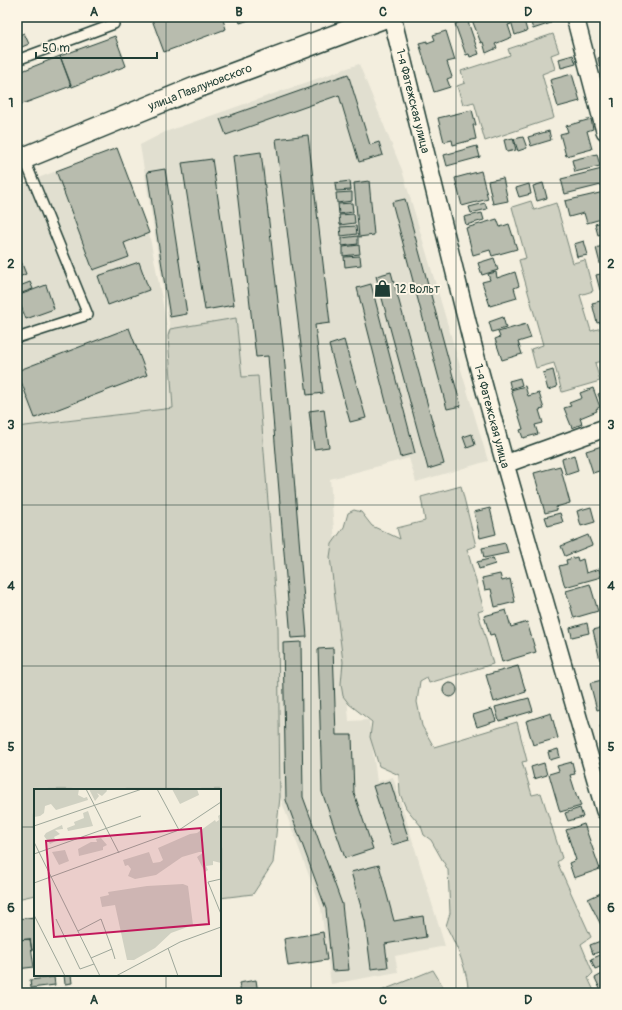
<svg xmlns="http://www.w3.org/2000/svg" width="622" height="1010" font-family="Pangolin,sans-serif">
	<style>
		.built { fill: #e1dfd0 }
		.green { fill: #d0d1c2; stroke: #78877b }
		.building { fill: #b8bcae; stroke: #1f3d34 }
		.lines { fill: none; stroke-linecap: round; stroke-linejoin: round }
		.service-casing { stroke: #1f3d34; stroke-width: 12 }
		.minor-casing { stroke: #1f3d34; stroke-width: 20 }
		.tertiary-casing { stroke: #1f3d34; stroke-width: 24 }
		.service { stroke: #fcf5e5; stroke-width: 9 }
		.minor { stroke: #fcf5e5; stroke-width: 17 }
		.tertiary { stroke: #fcf5e5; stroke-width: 21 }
		.grid { fill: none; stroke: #1f3d34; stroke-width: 1; stroke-opacity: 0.55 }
		.labels { text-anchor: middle; stroke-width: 4; stroke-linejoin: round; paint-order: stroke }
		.street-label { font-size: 12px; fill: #1f3d34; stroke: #fcf5e5 }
		.poi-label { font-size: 12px; fill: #1f3d34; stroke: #fcf5e5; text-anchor: start }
		.inset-road { fill: none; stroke: #9ea79a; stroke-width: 1 }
		.view { fill: #c2185b; fill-opacity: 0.15; stroke: #c2185b; stroke-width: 2 }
		.inset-edge { fill: none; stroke: #1f3d34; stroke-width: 2 }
		.neatline { fill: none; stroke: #1f3d34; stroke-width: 1.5 }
		.grid-label { font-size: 13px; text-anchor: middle; font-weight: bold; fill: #1f3d34 }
	</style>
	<rect width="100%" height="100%" fill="#f3eede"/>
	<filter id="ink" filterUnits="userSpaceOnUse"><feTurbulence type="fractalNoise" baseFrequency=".025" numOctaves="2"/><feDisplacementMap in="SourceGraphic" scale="8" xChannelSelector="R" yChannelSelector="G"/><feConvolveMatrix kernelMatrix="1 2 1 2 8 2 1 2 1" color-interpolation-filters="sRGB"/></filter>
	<g filter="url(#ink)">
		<path class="built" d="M 359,64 L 402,170 L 488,461 L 416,482 L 409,458 L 330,479 L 349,721 L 369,720 L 377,782 L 393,777 L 445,946 L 395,956 L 398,972 L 331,984 L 321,908 L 280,797 L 278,628 L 258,376 L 242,377 L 236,318 L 170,329 L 140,145 L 165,132 Z
			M 117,148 L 149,233 L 167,325 L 173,408 L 17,427 L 17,186 Z"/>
		<path class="green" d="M 553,34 L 559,52 L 551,55 L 555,69 L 542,74 L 554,118 L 485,141 L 474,102 L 463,105 L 457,86 L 465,83 L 461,71 L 510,55 L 508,49 Z
			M 531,201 L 534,210 L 556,203 L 573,263 L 585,260 L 593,291 L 580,295 L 591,331 L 605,327 L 605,360 L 595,363 L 600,381 L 562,392 L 554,363 L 536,368 L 531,349 L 543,345 L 519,260 L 526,258 L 512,207 Z
			M 236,318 L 242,377 L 258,376 L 278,628 L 280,797 L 273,863 L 253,894 L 220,898 L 220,790 L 35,790 L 35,895 L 17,899 L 17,427 L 173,408 L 168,336 L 170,329 Z
			M 461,486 L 476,546 L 467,549 L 484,610 L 478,612 L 493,664 L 429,683 L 427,677 L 420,681 L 417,702 L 422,726 L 434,747 L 517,722 L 527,761 L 522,762 L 532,795 L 541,793 L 562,858 L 557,862 L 591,937 L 581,944 L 593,973 L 588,978 L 595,993 L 468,993 C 469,973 456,944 446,926 L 450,913 L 448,870 L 431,840 L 424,835 L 421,826 L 406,808 L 400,794 L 399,775 L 379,766 L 370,737 L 372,722 L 349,704 L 343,696 L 341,684 L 343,662 L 330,557 L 332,544 L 344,527 L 348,513 L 354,510 L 361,512 L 372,526 L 400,539 L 397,528 L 425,521 L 421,497 Z
			M 433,970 L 447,993 L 376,993 Z"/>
		<path class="building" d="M 151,17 L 222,17 L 226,29 L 164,52 Z
			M 238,17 L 258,17 L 240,23 Z
			M 488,17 L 508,17 L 511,24 L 508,25 L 512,37 L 495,44 L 497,48 L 486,53 L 483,42 L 481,43 L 472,20 L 479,18 L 480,20 Z
			M 510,17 L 523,17 L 527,31 L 515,35 Z
			M 529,17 L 557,17 L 550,20 L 551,23 L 533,29 Z
			M 467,19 L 479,54 L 470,57 L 469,54 L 466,55 L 455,24 Z
			M 446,31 L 455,60 L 447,62 L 452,77 L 447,79 L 450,87 L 434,92 L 419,43 L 427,41 L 427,43 L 435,40 L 433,35 Z
			M 24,33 L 29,44 L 17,49 L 17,36 Z
			M 115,36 L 126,66 L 72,87 L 60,56 Z
			M 573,55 L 576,64 L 561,68 L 559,59 Z
			M 60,56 L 71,86 L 17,106 L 17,73 Z
			M 605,56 L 605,66 L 600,67 L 598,58 Z
			M 348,74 L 370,145 L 379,142 L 383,155 L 359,162 L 339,95 L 226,135 L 220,119 Z
			M 572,74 L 580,101 L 558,107 L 550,80 Z
			M 472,110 L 476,125 L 473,125 L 476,139 L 453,145 L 452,140 L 444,142 L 438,118 Z
			M 591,119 L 593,129 L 587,131 L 592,149 L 566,156 L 560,134 L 568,132 L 566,126 Z
			M 549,131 L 551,140 L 531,146 L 528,137 Z
			M 308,135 L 330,323 L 315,325 L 323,393 L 307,395 L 276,139 Z
			M 523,137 L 527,148 L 518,151 L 514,139 Z
			M 513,138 L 516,150 L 507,152 L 504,140 Z
			M 477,146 L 480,157 L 447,166 L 444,155 Z
			M 117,148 L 149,233 L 124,243 L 129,257 L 93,270 L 56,171 Z
			M 261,152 L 284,354 L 307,637 L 291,638 L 268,356 L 256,357 L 233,156 Z
			M 597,154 L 600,166 L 575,172 L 572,160 Z
			M 212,159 L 234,305 L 205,310 L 182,163 Z
			M 165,169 L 187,314 L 170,317 L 147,172 Z
			M 602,169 L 605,184 L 565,194 L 561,179 Z
			M 481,171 L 488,199 L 462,206 L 455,178 Z
			M 503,178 L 508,201 L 493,204 L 488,181 Z
			M 350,181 L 351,190 L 336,191 L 335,183 Z
			M 369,181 L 374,235 L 359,237 L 354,183 Z
			M 543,183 L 547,198 L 537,201 L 533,186 Z
			M 529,184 L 531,194 L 519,197 L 516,188 Z
			M 352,192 L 352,201 L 337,203 L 336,193 Z
			M 604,192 L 605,196 L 605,218 L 587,223 L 584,213 L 569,217 L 565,201 Z
			M 405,199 L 461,406 L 447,409 L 392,202 Z
			M 352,203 L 353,212 L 339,214 L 338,204 Z
			M 485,203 L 487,209 L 471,213 L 469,207 Z
			M 482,213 L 484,220 L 466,225 L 464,217 Z
			M 354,214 L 355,223 L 340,225 L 339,215 Z
			M 497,219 L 500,227 L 509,224 L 517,249 L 492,256 L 490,250 L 473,255 L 466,228 Z
			M 605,221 L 605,233 L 598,235 L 595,224 Z
			M 356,226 L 357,234 L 341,236 L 340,227 Z
			M 358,236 L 358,244 L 342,246 L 342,238 Z
			M 584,241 L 588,255 L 577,257 L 574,244 Z
			M 605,242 L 605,270 L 602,271 L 596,248 L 602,246 L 601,243 Z
			M 359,245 L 360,254 L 343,256 L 343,247 Z
			M 17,251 L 26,274 L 17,278 Z
			M 360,256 L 361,265 L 345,267 L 344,257 Z
			M 494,258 L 498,270 L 482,275 L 478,263 Z
			M 139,262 L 149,290 L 108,305 L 98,276 Z
			M 391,272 L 444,464 L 428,469 L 376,276 Z
			M 496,272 L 497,278 L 515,272 L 519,286 L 514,288 L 517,298 L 490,306 L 482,282 L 490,280 L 488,274 Z
			M 605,273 L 605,288 L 600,290 L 596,275 Z
			M 30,282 L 33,289 L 19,294 L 17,290 L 17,287 Z
			M 371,284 L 415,453 L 400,457 L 357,288 Z
			M 46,285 L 54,309 L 26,319 L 17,296 Z
			M 605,300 L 605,321 L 597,323 L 592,303 Z
			M 503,317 L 506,328 L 492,332 L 489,322 Z
			M 526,324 L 531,338 L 518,342 L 522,354 L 502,360 L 495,339 L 500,337 L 498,332 Z
			M 129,328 L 147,375 L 35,418 L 17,371 Z
			M 344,340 L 366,418 L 350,422 L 329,345 Z
			M 553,370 L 557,387 L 548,390 L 543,373 Z
			M 520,378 L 522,385 L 511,389 L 509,381 Z
			M 525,386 L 528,396 L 539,393 L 544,409 L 539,410 L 543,423 L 535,425 L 538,434 L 523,438 L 520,430 L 523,429 L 511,390 Z
			M 593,388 L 600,407 L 596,409 L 597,411 L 580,418 L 582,424 L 572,428 L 564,408 L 571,406 L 569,403 L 582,398 L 580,393 Z
			M 605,392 L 605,407 L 603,408 L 598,394 Z
			M 324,409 L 329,447 L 314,449 L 309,411 Z
			M 472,434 L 475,445 L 467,448 L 463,437 Z
			M 605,445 L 605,469 L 593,473 L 586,451 Z
			M 574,455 L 578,471 L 566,475 L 562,459 Z
			M 560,466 L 570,503 L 556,507 L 557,510 L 545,513 L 534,473 Z
			M 591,507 L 595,522 L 581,526 L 577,511 Z
			M 490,508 L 496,534 L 480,538 L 474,512 Z
			M 560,513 L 563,522 L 548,526 L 545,517 Z
			M 588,535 L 592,545 L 565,556 L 561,546 Z
			M 505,543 L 508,553 L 484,558 L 482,548 Z
			M 577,557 L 578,561 L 583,559 L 586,573 L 599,569 L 601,577 L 565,587 L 559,566 L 567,564 L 566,560 Z
			M 493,558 L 495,564 L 479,569 L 477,562 Z
			M 500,574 L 502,581 L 510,579 L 515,602 L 495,607 L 491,589 L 485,590 L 482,578 Z
			M 590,584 L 598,611 L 574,618 L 566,591 Z
			M 506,610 L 511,627 L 527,622 L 536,652 L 502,662 L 494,634 L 490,635 L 484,616 Z
			M 587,623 L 589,633 L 572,637 L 570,628 Z
			M 605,627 L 605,658 L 600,660 L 593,630 Z
			M 301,642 L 303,797 L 342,904 L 349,970 L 332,971 L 326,909 L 286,800 L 283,643 Z
			M 333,648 L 336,735 L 352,735 L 354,793 L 373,849 L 345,858 L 322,792 L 318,649 Z
			M 518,666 L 526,692 L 494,702 L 486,675 Z
			M 605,676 L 605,708 L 597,710 L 590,683 L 602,680 L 601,677 Z
			M443 690a7 7 0 1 1 14 0a7 7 0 1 1-14 0Z
			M 529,698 L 533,711 L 499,721 L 495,707 Z
			M 492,709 L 496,721 L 477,727 L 473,715 Z
			M 551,713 L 558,738 L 533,745 L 526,721 Z
			M 605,720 L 605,742 L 600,726 L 603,725 L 602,721 Z
			M 558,749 L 560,757 L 550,760 L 548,752 Z
			M 572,762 L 575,774 L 570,775 L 577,797 L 578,797 L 581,806 L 560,812 L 549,774 L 559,771 L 557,766 Z
			M 544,763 L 547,775 L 534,779 L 531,767 Z
			M 390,781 L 409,840 L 392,845 L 373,786 Z
			M 580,808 L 583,817 L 568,821 L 565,813 Z
			M 584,824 L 600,869 L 574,878 L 569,863 L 576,860 L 566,830 Z
			M 379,865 L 394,921 L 423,916 L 426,937 L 385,944 L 388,967 L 371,969 L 365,921 L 351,872 Z
			M 605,891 L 605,933 L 588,899 Z
			M 35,917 L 35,950 L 32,950 L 30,939 L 17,940 L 17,919 Z
			M 323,932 L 327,960 L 288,966 L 284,939 Z
			M 30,939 L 34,967 L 17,969 L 17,940 Z
			M 603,940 L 605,944 L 605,950 L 593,954 L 590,945 Z
			M 605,953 L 605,965 L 595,969 L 591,959 Z
			M 605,967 L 605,993 L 602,993 L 595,978 L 604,973 L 602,969 Z
			M 64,975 L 71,975 L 72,983 L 65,984 Z
			M 54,977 L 55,985 L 31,988 L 30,980 Z
			M 256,980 L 258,993 L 241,993 L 239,983 Z"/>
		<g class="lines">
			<defs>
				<path id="service" d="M 17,60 L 114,24
					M 17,338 L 88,315 L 24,158"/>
				<path id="minor" d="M 392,17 L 475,354 L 505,464 L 605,811
					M 575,17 L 605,131
					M 505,464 L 605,428"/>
				<path id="tertiary" d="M 17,161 L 195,88 L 385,17"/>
			</defs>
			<use href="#service" class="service-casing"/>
			<use href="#minor" class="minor-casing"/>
			<use href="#tertiary" class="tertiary-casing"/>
			<use href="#service" class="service"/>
			<use href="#minor" class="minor"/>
			<use href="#tertiary" class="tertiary"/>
		</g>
	</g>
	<path class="grid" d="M 166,17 L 166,790M 311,17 L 311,993M 456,17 L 456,993M 17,183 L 605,183M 17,344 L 605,344M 17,505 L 605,505M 17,666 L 605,666M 17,827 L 35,827M 220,827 L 605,827M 166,975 L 166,993"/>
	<defs>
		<symbol id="shop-bare" viewBox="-9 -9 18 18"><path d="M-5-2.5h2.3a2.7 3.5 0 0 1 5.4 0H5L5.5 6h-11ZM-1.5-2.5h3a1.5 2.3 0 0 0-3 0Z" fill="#1f3d34" stroke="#fcf5e5" stroke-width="2.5" paint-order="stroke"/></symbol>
	</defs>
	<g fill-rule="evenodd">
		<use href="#shop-bare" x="370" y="276" width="25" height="25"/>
	</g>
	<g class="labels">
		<g class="street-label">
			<text transform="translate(200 87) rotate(-21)" y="4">улица Павлуновского</text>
			<text transform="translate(413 101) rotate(76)" y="4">1-я Фатежская улица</text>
			<text transform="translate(492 416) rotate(75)" y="4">1-я Фатежская улица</text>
		</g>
		<g class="poi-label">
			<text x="395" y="293">12 Вольт</text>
		</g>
	</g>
	<g transform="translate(34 789)">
		<rect width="187" height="187" fill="#f3eede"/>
		<path d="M 0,0 L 45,0 L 44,6 L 50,9 L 53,8 L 54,11 L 22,21 L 17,15 L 11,17 L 10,24 L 6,27 L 0,28 ZM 55,0 L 72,0 L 73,2 L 68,7 L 63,4 L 65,7 L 61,12 ZM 138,0 L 163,0 L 165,6 L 146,15 ZM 54,22 L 59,37 L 34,42 L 33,39 L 41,36 L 40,33 L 50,29 L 49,24 ZM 187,25 L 187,74 L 179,72 L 179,76 L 172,77 L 174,81 L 171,83 L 163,68 L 170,63 L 165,63 L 148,68 L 122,86 L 101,90 L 94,87 L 97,80 L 94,76 L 91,77 L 89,71 L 115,63 L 119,74 L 126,73 L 129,71 L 124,59 L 156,45 L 163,44 L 181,31 L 182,33 L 185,31 L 184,27 ZM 28,36 L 29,40 L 21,41 L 26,45 L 20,48 L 22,52 L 16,55 L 10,47 L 12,44 ZM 67,49 L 73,56 L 69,58 L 69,61 L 45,67 L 44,60 L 57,53 L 63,53 L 62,50 ZM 31,61 L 35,72 L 25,76 L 18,63 ZM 149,95 L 154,97 L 159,136 L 137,144 L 121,159 L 100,171 L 93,171 L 81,116 L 68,118 L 66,108 L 75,106 L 74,103 L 113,97 Z" fill="#d0d1c2"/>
		<path class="inset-road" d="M 52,0 L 85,64M 123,0 L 145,41M 0,37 L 108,0M 0,53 L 66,187M 0,65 L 107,27M 187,90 L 174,93 L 187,125M 0,94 L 145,41 L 187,13M 0,126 L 31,187M 22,130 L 46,180 L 60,175M 44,142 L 67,130 L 78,160M 134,159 L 144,187M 57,169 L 78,160 L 81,170M 82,187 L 146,153 L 187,138"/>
		<path class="view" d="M 167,39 L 175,135 L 20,148 L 12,52 Z"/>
		<rect width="187" height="187" class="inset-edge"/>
	</g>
	<rect width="622" height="1010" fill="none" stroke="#fcf5e5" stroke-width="44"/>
	<path d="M36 52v6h121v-6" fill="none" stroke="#1f3d34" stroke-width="2"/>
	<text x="42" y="52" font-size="12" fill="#1f3d34" stroke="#fcf5e5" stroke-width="3" paint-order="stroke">50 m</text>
	<rect x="22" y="22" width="578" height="966" class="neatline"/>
	<g class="grid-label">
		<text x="94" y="16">A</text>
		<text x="239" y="16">B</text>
		<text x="383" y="16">C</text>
		<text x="528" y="16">D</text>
		<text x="11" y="107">1</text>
		<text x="611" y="107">1</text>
		<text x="11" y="268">2</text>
		<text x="611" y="268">2</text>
		<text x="11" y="429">3</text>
		<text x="611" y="429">3</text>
		<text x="11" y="590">4</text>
		<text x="611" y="590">4</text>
		<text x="11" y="751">5</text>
		<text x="611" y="751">5</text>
		<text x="11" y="912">6</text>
		<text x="611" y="912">6</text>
		<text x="94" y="1004">A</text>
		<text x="239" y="1004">B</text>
		<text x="383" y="1004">C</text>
		<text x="528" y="1004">D</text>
	</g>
</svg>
